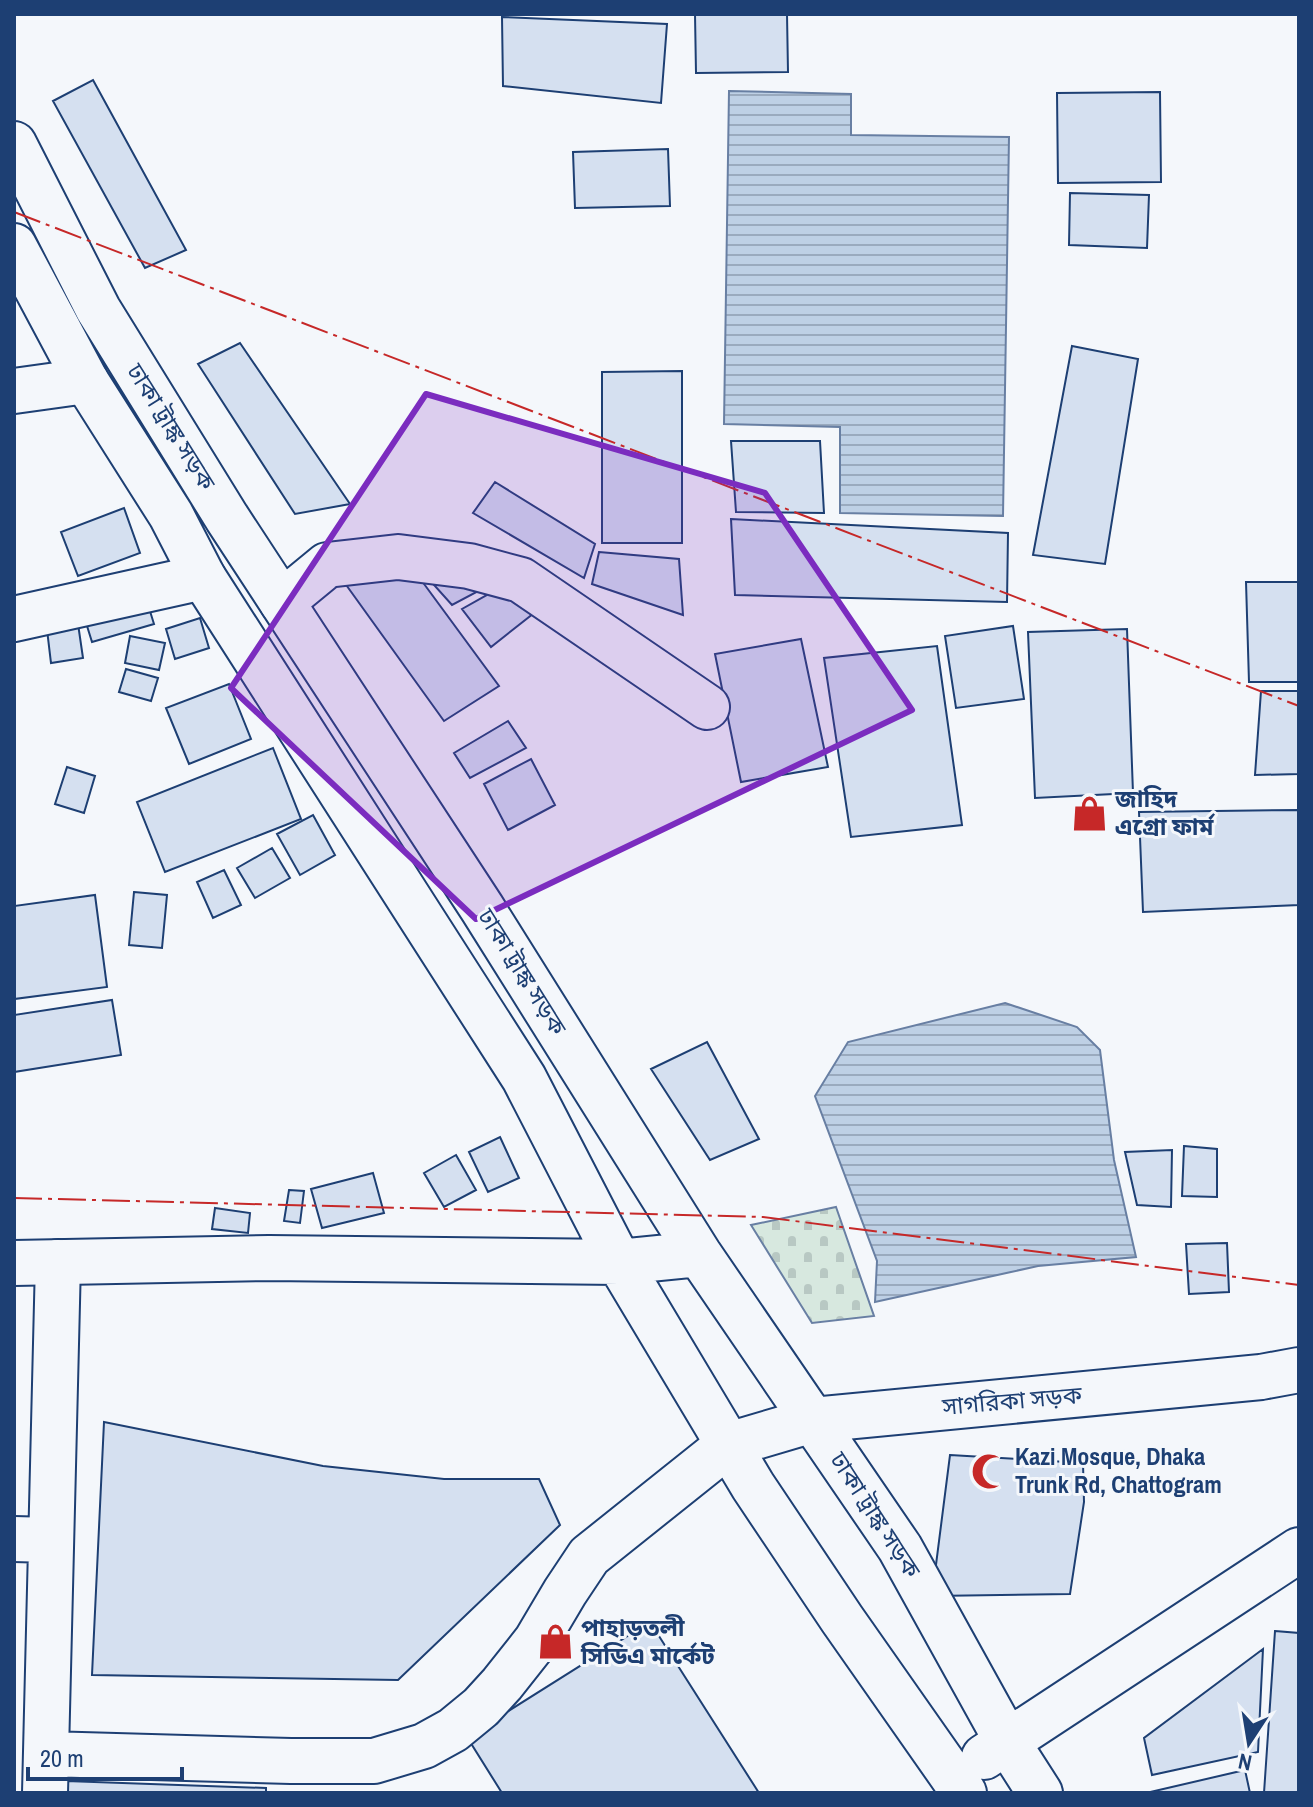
<svg xmlns="http://www.w3.org/2000/svg" width="1313" height="1807" font-family="'Archivo Narrow','Noto Sans Bengali',sans-serif">
	<style>
		.cemetery { fill: url(#cemetery-stones); stroke: #687fa3; stroke-width: 2 }
		.water { fill: url(#water-rules); stroke: #687fa3; stroke-width: 2 }
		.building { fill: #d5e0f0; stroke: #1d3f73; stroke-width: 2 }
		.lines { fill: none; stroke-linecap: round; stroke-linejoin: round }
		.minor-casing { stroke: #1d3f73; stroke-width: 48 }
		.major-casing { stroke: #1d3f73; stroke-width: 48 }
		.minor { stroke: #f4f7fb; stroke-width: 44 }
		.major { stroke: #f4f7fb; stroke-width: 44 }
		.power { stroke: #c62828; stroke-width: 2; stroke-dasharray: 28 6 4 6; stroke-linecap: butt }
		.marked { fill: #7b2cbf; fill-opacity: 0.2; stroke: #7b2cbf; stroke-width: 6; stroke-linejoin: round }
		.labels { text-anchor: middle; stroke-width: 6; stroke-linejoin: round; paint-order: stroke }
		.street-label { font-size: 24px; fill: #1d3f73; stroke: #f4f7fb }
		.poi-label { font-size: 24px; font-weight: bold; fill: #1d3f73; stroke: #f4f7fb; text-anchor: start }
	</style>
	<defs>
		<pattern id="cemetery-stones" width="16" height="16" patternUnits="userSpaceOnUse" patternTransform="scale(2)"><rect width="16" height="16" fill="#d7e8df"/><path d="M2 7V4a2 2 0 0 1 4 0v3zM10 15v-3a2 2 0 0 1 4 0v3z" fill="#b8c8c3"/></pattern>
		<pattern id="water-rules" width="6" height="5" patternUnits="userSpaceOnUse" patternTransform="scale(2)"><rect width="6" height="5" fill="#bed0e5"/><path d="M0 2.5h6" fill="none" stroke="#9aaabe"/></pattern>
	</defs>
	<rect width="100%" height="100%" fill="#f4f7fb"/>
	<path class="cemetery" d="M 836,1207 L 874,1316 L 812,1323 L 751,1225 Z"/>
	<path class="water" d="M 729,91 L 851,94 L 851,135 L 1009,137 L 1003,516 L 840,513 L 840,427 L 724,424 Z
		M 1005,1003 L 1077,1027 L 1100,1050 L 1114,1160 L 1136,1257 L 1038,1266 L 875,1302 L 877,1261 L 815,1096 L 848,1042 Z"/>
	<path class="building" d="M 695,14 L 787,14 L 788,72 L 696,73 Z
		M 502,17 L 667,24 L 661,103 L 503,86 Z
		M 93,80 L 186,250 L 145,268 L 53,101 Z
		M 1160,92 L 1161,182 L 1058,183 L 1057,93 Z
		M 668,149 L 670,206 L 575,208 L 573,152 Z
		M 1070,193 L 1149,195 L 1147,248 L 1069,245 Z
		M 240,343 L 350,504 L 295,514 L 198,364 Z
		M 1072,346 L 1138,359 L 1105,564 L 1033,555 Z
		M 682,371 L 682,543 L 602,543 L 602,372 Z
		M 731,441 L 820,441 L 824,513 L 736,512 Z
		M 495,482 L 595,544 L 584,578 L 473,513 Z
		M 124,508 L 140,553 L 78,576 L 61,532 Z
		M 731,519 L 1008,533 L 1007,602 L 735,595 Z
		M 599,552 L 679,559 L 683,615 L 592,584 Z
		M 416,573 L 499,686 L 444,721 L 339,575 Z
		M 426,576 L 486,587 L 452,605 Z
		M 510,582 L 543,606 L 491,647 L 462,609 Z
		M 1246,582 L 1299,582 L 1299,682 L 1249,682 Z
		M 145,595 L 154,624 L 92,642 L 83,613 Z
		M 77,617 L 83,658 L 51,663 L 46,621 Z
		M 200,618 L 209,648 L 175,659 L 166,629 Z
		M 1013,626 L 1024,699 L 956,708 L 945,636 Z
		M 1127,629 L 1133,793 L 1035,798 L 1028,632 Z
		M 130,636 L 165,643 L 159,670 L 125,663 Z
		M 801,639 L 828,767 L 741,782 L 715,654 Z
		M 937,646 L 962,825 L 851,837 L 824,658 Z
		M 126,669 L 158,678 L 151,701 L 119,692 Z
		M 229,684 L 251,739 L 189,764 L 166,708 Z
		M 1261,691 L 1299,691 L 1299,774 L 1255,775 Z
		M 508,721 L 526,748 L 470,778 L 454,753 Z
		M 273,748 L 301,819 L 165,872 L 137,802 Z
		M 531,759 L 555,805 L 508,830 L 484,784 Z
		M 67,767 L 95,776 L 84,813 L 55,804 Z
		M 1299,810 L 1299,905 L 1143,912 L 1139,812 Z
		M 313,815 L 335,855 L 300,875 L 277,834 Z
		M 272,848 L 290,878 L 255,898 L 237,868 Z
		M 224,870 L 241,905 L 213,918 L 197,882 Z
		M 134,892 L 167,895 L 162,948 L 129,945 Z
		M 95,895 L 107,987 L 14,999 L 14,906 Z
		M 112,1000 L 121,1055 L 14,1072 L 14,1015 Z
		M 707,1042 L 759,1139 L 710,1160 L 651,1069 Z
		M 500,1137 L 519,1178 L 488,1192 L 469,1152 Z
		M 1184,1146 L 1217,1149 L 1217,1197 L 1182,1196 Z
		M 1172,1150 L 1171,1207 L 1137,1205 L 1125,1152 Z
		M 456,1155 L 476,1190 L 444,1207 L 424,1173 Z
		M 373,1173 L 384,1213 L 322,1228 L 311,1189 Z
		M 289,1190 L 304,1191 L 300,1223 L 284,1221 Z
		M 215,1208 L 250,1213 L 248,1233 L 212,1229 Z
		M 1227,1243 L 1229,1292 L 1189,1294 L 1186,1244 Z
		M 104,1422 L 323,1466 L 444,1479 L 539,1479 L 560,1525 L 398,1680 L 92,1675 Z
		M 950,1455 L 1083,1463 L 1084,1502 L 1070,1594 L 932,1596 Z
		M 650,1622 L 759,1793 L 502,1793 L 467,1737 Z
		M 1275,1631 L 1299,1633 L 1299,1793 L 1264,1793 Z
		M 1263,1649 L 1258,1752 L 1152,1775 L 1144,1738 Z
		M 1245,1770 L 1250,1793 L 1146,1793 Z
		M 66,1781 L 266,1788 L 266,1793 L 66,1793 Z"/>
	<g class="lines">
		<defs>
			<path id="minor" d="M 14,391 L 86,381
				M 282,602 L 327,565 L 398,557 L 469,566 L 521,580 L 707,707
				M 14,619 L 203,577
				M 14,1539 L 50,1540
				M 46,1754 L 291,1761 L 374,1761 L 424,1746 L 453,1730 L 481,1707 L 502,1684 L 536,1641 L 565,1592 L 589,1556 L 728,1445
				M 45,1793 L 58,1262"/>
			<path id="major" d="M 14,144 L 98,309 L 227,518 L 482,908 L 699,1254 L 900,1548 L 1008,1743 L 1040,1793
				M 14,246 L 86,381 L 171,515 L 203,577 L 524,1078 L 619,1262 L 753,1486 L 842,1619 L 964,1793
				M 14,1263 L 269,1258 L 619,1262 L 699,1254
				M 728,1445 L 813,1420 L 1261,1377 L 1299,1370
				M 984,1757 L 1299,1550"/>
		</defs>
		<use href="#minor" class="minor-casing"/>
		<use href="#major" class="major-casing"/>
		<use href="#minor" class="minor"/>
		<use href="#major" class="major"/>
		<path class="power" d="M 14,212 L 1299,706
			M 14,1198 L 763,1217 L 1299,1285"/>
	</g>
	<path class="marked" d="M 426,394 L 765,493 L 912,710 L 476,919 L 231,688 Z"/>
	<defs>
		<symbol id="shop-bare" viewBox="-9 -9 18 18"><path d="M-5-2.5h2.3a2.7 3.5 0 0 1 5.4 0H5L5.5 6h-11ZM-1.5-2.5h3a1.5 2.3 0 0 0-3 0Z" fill="#c62828" stroke="#f4f7fb" stroke-width="2.5" paint-order="stroke"/></symbol>
		<symbol id="mosque-bare" viewBox="-9 -9 18 18"><path d="M3.5-4.9A6 6 0 1 0 3.5 4.9A5 5 0 1 1 3.5-4.9Z" fill="#c62828" stroke="#f4f7fb" stroke-width="2.5" paint-order="stroke"/></symbol>
	</defs>
	<g fill-rule="evenodd">
		<use href="#shop-bare" x="1064" y="788" width="51" height="51"/>
		<use href="#mosque-bare" x="964" y="1446" width="51" height="51"/>
		<use href="#shop-bare" x="530" y="1616" width="51" height="51"/>
	</g>
	<g class="labels">
		<g class="street-label">
			<text transform="translate(171 427) rotate(58)" y="8">ঢাকা ট্রাঙ্ক সড়ক</text>
			<text transform="translate(522 972) rotate(58)" y="8">ঢাকা ট্রাঙ্ক সড়ক</text>
			<text transform="translate(1012 1401) rotate(-5)" y="8">সাগরিকা সড়ক</text>
			<text transform="translate(875 1515) rotate(57)" y="8">ঢাকা ট্রাঙ্ক সড়ক</text>
		</g>
		<g class="poi-label">
			<text x="1115" y="807">জাহিদ<tspan x="1115" dy="28">এগ্রো ফার্ম</tspan></text>
			<text x="1015" y="1465">Kazi Mosque, Dhaka<tspan x="1015" dy="28">Trunk Rd, Chattogram</tspan></text>
			<text x="581" y="1636">পাহাড়তলী<tspan x="581" dy="28">সিডিএ মার্কেট</tspan></text>
		</g>
	</g>
	<rect width="1313" height="1807" fill="none" stroke="#1d3f73" stroke-width="32"/>
	<g transform="translate(1249 1743) rotate(192)" stroke="#f4f7fb" stroke-width="6" paint-order="stroke">
	<path d="M0-6L14 30L0 20L-14 30Z" fill="#1d3f73"/>
	<text y="-12" font-size="22" font-weight="bold" text-anchor="middle" fill="#1d3f73">N</text>
	</g>
	<path d="M28 1767v12h154v-12" fill="none" stroke="#1d3f73" stroke-width="4"/>
	<text x="40" y="1767" font-size="24" fill="#1d3f73" stroke="#f4f7fb" stroke-width="6" paint-order="stroke">20 m</text>
</svg>
